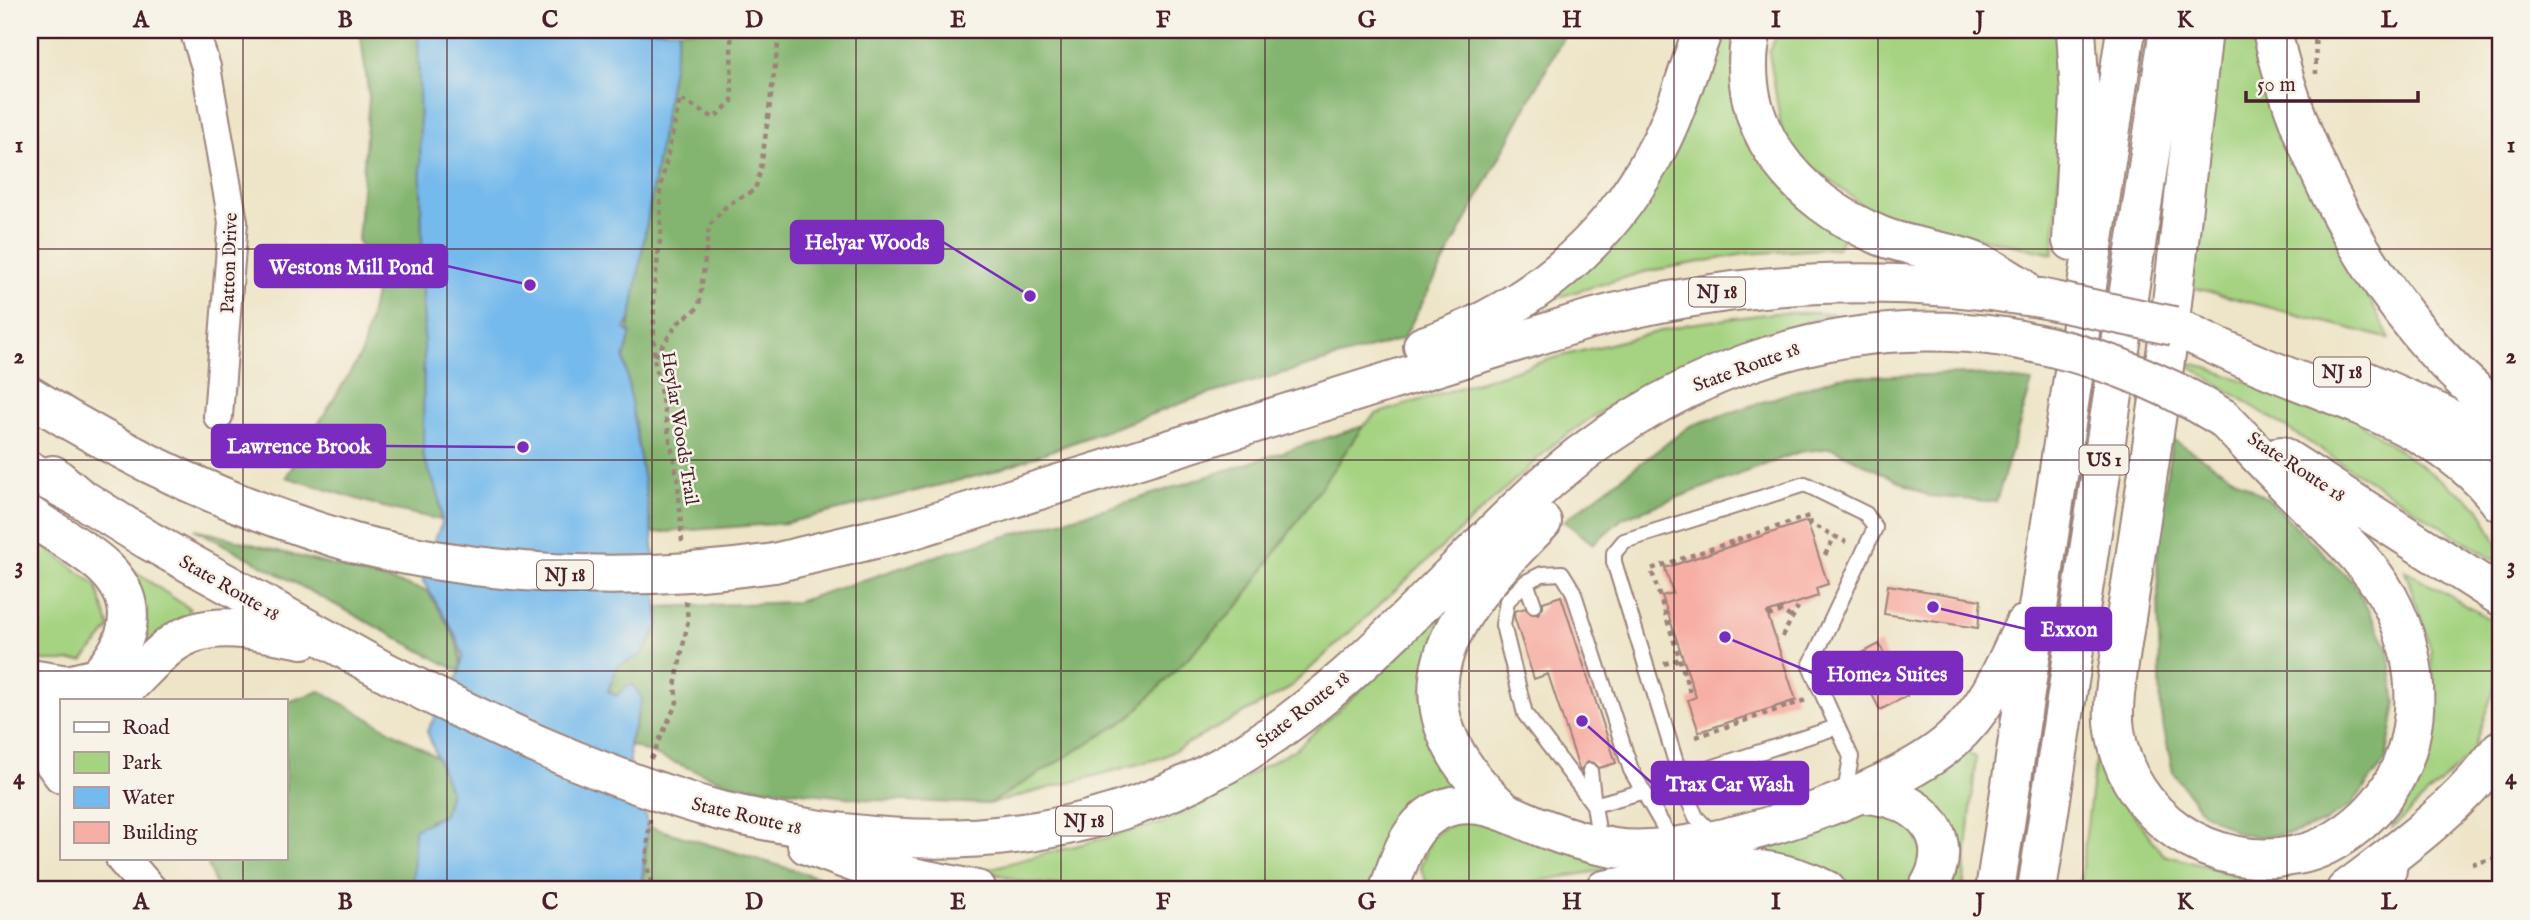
<svg xmlns="http://www.w3.org/2000/svg" width="2530" height="920" font-family="'IM FELL English',serif">
	<style>
		.green { fill: #a5d381; stroke: #787956; stroke-width: 2 }
		.forest { fill: #84b56f; stroke: #676a4d; stroke-width: 2 }
		.water { fill: #75baec; stroke: #606c8c; stroke-width: 2 }
		.building { fill: #f7aea4 }
		.lines { fill: none; stroke-linecap: round; stroke-linejoin: round }
		.service-casing { stroke: #9c827a; stroke-width: 18 }
		.minor-casing { stroke: #9c827a; stroke-width: 32 }
		.tertiary-casing { stroke: #9c827a; stroke-width: 37 }
		.trunk-casing { stroke: #9c827a; stroke-width: 42 }
		.motorway-casing { stroke: #9c827a; stroke-width: 42 }
		.path { stroke: #9c827a; stroke-width: 4.5; stroke-dasharray: 5 5; stroke-linecap: butt }
		.service { stroke: #fff; stroke-width: 14 }
		.minor { stroke: #fff; stroke-width: 28 }
		.tertiary { stroke: #fff; stroke-width: 33 }
		.trunk { stroke: #fff; stroke-width: 38 }
		.motorway { stroke: #fff; stroke-width: 38 }
		.trunk-bridge-casing { stroke: #9c827a; stroke-width: 42; stroke-linecap: butt }
		.trunk-bridge { stroke: #fff; stroke-width: 38 }
		.grid { fill: none; stroke: #4a1f2b; stroke-width: 2; stroke-opacity: 0.55 }
		.labels { text-anchor: middle; stroke-width: 5; stroke-linejoin: round; paint-order: stroke }
		.shield { fill: #f7f3e8; stroke: #7e5f64; stroke-width: 2 }
		.shield-label { font-size: 18px; font-weight: bold; fill: #4a1f2b }
		.street-label { font-size: 19px; fill: #4a1f2b; stroke: #f7f3e8 }
		.leader { fill: none; stroke: #7b2cbf; stroke-width: 2.5 }
		.callout-dot { fill: #7b2cbf; stroke: #f7f3e8; stroke-width: 2.5 }
		.callout { fill: #7b2cbf; stroke: #7b2cbf; stroke-width: 2.5 }
		.callout-label { font-size: 21px; text-anchor: middle; font-weight: bold; fill: #fff }
		.neatline { fill: none; stroke: #4a1f2b; stroke-width: 2.5 }
		.grid-label { font-size: 23px; text-anchor: middle; font-weight: bold; fill: #4a1f2b }
	</style>
	<rect width="100%" height="100%" fill="#f7f3e8"/>
	<filter id="ink" filterUnits="userSpaceOnUse"><feTurbulence type="fractalNoise" baseFrequency=".0143" numOctaves="2"/><feDisplacementMap in="SourceGraphic" scale="14" xChannelSelector="R" yChannelSelector="G"/><feConvolveMatrix kernelMatrix="1 2 1 2 8 2 1 2 1" color-interpolation-filters="sRGB"/></filter>
	<filter id="wash" filterUnits="userSpaceOnUse"><feTurbulence type="fractalNoise" baseFrequency=".00686" numOctaves="4" result="noise"/><feDisplacementMap in="SourceGraphic" scale="28" xChannelSelector="R" yChannelSelector="G"/><feGaussianBlur stdDeviation="1.57" result="paint"/><feColorMatrix in="noise" values="0 0 0 0 0 0 0 0 0 0 0 0 0 0 0 0 0 1.4 0 .05"/><feComposite in="paint" operator="in"/></filter>
	<g filter="url(#wash)">
		<rect width="100%" height="100%" fill="#eee5c8"/>
		<path class="green" d="M 1719,30 L 1739,30 L 1735,66 L 1844,236 L 1838,248 L 1745,254 L 1644,272 L 1548,300 Z
			M 1779,30 L 2055,30 L 2065,100 L 2053,254 L 1874,214 L 1784,145 L 1769,52 Z
			M 2216,30 L 2253,30 L 2291,147 L 2390,339 L 2187,286 Z
			M 1773,313 L 1834,313 L 1705,356 L 1607,407 L 1555,443 L 1287,690 L 1161,758 L 989,804 L 1129,718 L 1239,605 L 1363,426 L 1376,414 L 1554,358 L 1689,324 Z
			M 2177,358 L 2350,416 L 2478,506 L 2500,549 L 2500,564 Z
			M 30,535 L 96,585 L 110,628 L 83,661 L 42,661 L 30,655 Z
			M 129,568 L 190,609 L 187,618 L 141,652 L 147,611 Z
			M 2405,570 L 2500,625 L 2500,671 L 2472,753 L 2391,829 L 2435,734 L 2431,650 Z
			M 1466,593 L 1422,692 L 1452,790 L 1396,822 L 1373,890 L 1104,890 L 1018,881 L 984,870 L 1166,822 L 1297,748 Z
			M 2098,738 L 2124,802 L 2164,855 L 2288,888 L 2311,889 L 2079,890 Z
			M 1963,752 L 1976,757 L 1963,890 L 1942,890 L 1906,790 Z
			M 1869,806 L 1907,817 L 1924,854 L 1911,885 L 1904,890 L 1858,890 L 1836,877 L 1727,848 Z
			M 1462,817 L 1637,865 L 1481,890 L 1430,889 L 1420,867 L 1432,836 Z"/>
		<path class="forest" d="M 360,30 L 418,30 L 424,340 L 423,456 L 439,496 L 441,520 L 383,507 L 286,477 L 362,353 L 381,266 L 358,242 L 369,97 Z
			M 679,30 L 1567,30 L 1403,339 L 1199,397 L 989,473 L 786,523 L 652,533 L 624,358 Z
			M 1970,374 L 2032,382 L 1996,502 L 1929,496 L 1832,448 L 1799,452 L 1623,518 L 1593,544 L 1564,521 L 1690,426 L 1838,377 Z
			M 1363,426 L 1239,605 L 1129,718 L 989,804 L 873,800 L 730,784 L 629,745 L 638,715 L 627,686 L 616,696 L 608,692 L 617,665 C 645,653 660,640 659,607 L 797,602 L 939,555 L 1128,502 Z
			M 2172,439 L 2268,499 L 2354,583 L 2389,650 L 2396,704 L 2386,760 L 2351,805 L 2323,823 L 2293,833 L 2262,837 L 2238,833 L 2201,811 L 2173,772 L 2161,715 L 2157,544 Z
			M 195,529 L 428,591 C 442,618 465,640 460,672 Z
			M 320,691 L 437,757 L 450,791 L 444,815 L 428,821 L 413,890 L 217,890 L 206,859 L 285,859 L 285,703 Z
			M 647,826 L 860,890 L 643,890 Z"/>
		<path class="water" d="M 418,30 L 679,30 L 631,318 L 625,329 L 631,333 L 624,358 L 652,533 L 659,625 L 642,655 L 617,666 L 608,691 L 616,696 L 627,686 L 633,685 L 642,698 L 629,745 L 630,763 L 643,799 L 647,826 L 641,890 L 413,890 L 414,829 L 444,815 L 450,791 L 427,731 L 460,672 L 463,655 L 455,634 L 423,581 L 425,558 L 442,524 L 439,496 L 423,456 L 424,340 Z"/>
		<g id="blocks">
			<path class="building" d="M 1807,521 L 1828,584 L 1816,588 L 1818,596 L 1767,613 L 1796,700 L 1699,732 L 1688,700 L 1696,697 L 1662,596 L 1673,593 L 1665,568 Z
				M 1888,585 L 1981,600 L 1978,628 L 1884,614 Z
				M 1561,596 L 1616,763 L 1599,768 L 1594,763 L 1588,762 L 1580,771 L 1548,674 L 1534,679 L 1514,616 L 1515,611 L 1525,608 L 1532,614 L 1538,614 L 1543,607 L 1543,602 Z
				M 1879,644 L 1907,696 L 1880,710 L 1853,658 Z"/>
		</g>
	</g>
	<g filter="url(#ink)">
		<use href="#blocks" fill-opacity="0" stroke="#9c827a" stroke-width="2"/>
		<g class="lines">
			<defs>
				<path id="service" d="M 1526,582 L 1534,605
					M 1590,771 L 1594,805 L 1641,792
					M 1683,777 L 1837,727
					M 1713,834 L 1696,817 L 1686,795 L 1614,562 L 1614,553 L 1624,541 L 1805,484 L 1866,514 L 1875,528 L 1810,666 L 1851,757 L 1845,793
					M 1600,843 L 1594,805 L 1525,714 L 1503,625 L 1507,601 L 1526,582 L 1542,574 L 1562,573 L 1573,591 L 1631,770 L 1673,843
					M 2396,890 L 2401,857"/>
				<path id="minor" d="M 194,30 L 206,67 L 233,222 L 218,416"/>
				<path id="tertiary" d="M 30,734 L 61,776
					M 123,859 L 150,890"/>
				<path id="trunk" d="M 1752,30 C 1731,126 1796,201 1881,236 C 1913,249 1951,250 1983,265 C 1996,270 2008,279 2020,286
					M 2203,30 L 2167,347 L 2117,677 C 2115,694 2112,713 2115,730 C 2127,817 2212,873 2297,855 C 2320,851 2341,838 2358,824 C 2426,767 2428,670 2388,597 C 2365,557 2332,530 2300,498 C 2274,472 2249,445 2223,418
					M 2272,30 C 2299,163 2390,329 2500,411
					M 2072,241 L 2080,94 L 2076,30
					M 2174,326 C 2206,341 2238,357 2271,370 C 2351,403 2446,430 2500,502
					M 1423,346 C 1524,313 1608,245 1657,149 C 1677,112 1688,69 1703,30
					M 2361,379 L 2443,415 L 2500,445
					M 30,396 C 137,464 236,508 357,544
					M 2281,456 L 2500,596
					M 53,475 L 79,497 L 148,540 L 382,670
					M 774,563 L 904,532 L 1587,320 C 1737,279 1886,273 2040,298
					M 112,701 C 133,683 150,661 171,645 C 209,616 261,632 303,639
					M 44,753 L 61,740
					M 1865,794 C 1919,797 1961,836 1927,890
					M 717,810 C 894,852 1062,857 1226,764 C 1342,698 1430,592 1526,501 C 1655,379 1826,311 2004,337
					M 1503,810 C 1384,700 1448,615 1542,522
					M 807,845 L 869,868 L 977,890
					M 1389,890 C 1400,856 1412,815 1452,806 C 1485,798 1514,817 1543,828 C 1566,837 1590,844 1614,848 C 1697,860 1889,796 1951,741 C 1987,709 2004,668 2024,625
					M 1604,890 C 1684,878 1749,850 1826,890
					M 1995,890 L 2126,30
					M 2037,890 L 2169,30
					M 2346,890 C 2402,848 2458,808 2500,750"/>
				<path id="motorway" d="M 30,471 L 79,497
					M 30,516 C 54,533 84,548 105,568 C 155,617 114,668 70,701
					M 30,679 L 68,685 L 97,678
					M 30,730 L 61,708"/>
			</defs>
			<use href="#service" class="service-casing"/>
			<use href="#minor" class="minor-casing"/>
			<use href="#tertiary" class="tertiary-casing"/>
			<use href="#trunk" class="trunk-casing"/>
			<use href="#motorway" class="motorway-casing"/>
			<path class="path" d="M 2315,30 L 2316,74
				M 655,356 L 678,323 L 699,307 L 709,226 L 727,205 L 755,190 L 761,168 L 780,30
				M 682,542 L 678,481 L 654,358 L 654,288 L 661,233 L 660,190 L 680,99 L 714,118 L 732,101 L 731,42 L 733,30
				M 1731,542 L 1733,551
				M 1825,555 L 1835,536
				M 1768,616 L 1782,611 L 1792,618
				M 1782,637 L 1798,607
				M 1664,664 L 1683,658
				M 1690,692 L 1651,569 L 1809,516 L 1811,524 L 1846,542
				M 1696,737 L 1806,700
				M 651,759 L 677,702 L 675,686 L 688,621 L 686,600
				M 650,819 L 646,862 L 653,890
				M 2472,864 L 2500,857"/>
			<use href="#service" class="service"/>
			<use href="#minor" class="minor"/>
			<use href="#tertiary" class="tertiary"/>
			<use href="#trunk" class="trunk"/>
			<use href="#motorway" class="motorway"/>
			<defs>
				<path id="trunk-bridge" d="M 2040,298 L 2174,326
					M 2004,337 C 2084,351 2154,376 2223,418
					M 357,544 C 495,578 634,583 774,563
					M 382,670 C 490,725 600,777 717,810"/>
			</defs>
			<use href="#trunk-bridge" class="trunk-bridge-casing"/>
			<use href="#trunk-bridge" class="trunk-bridge"/>
		</g>
	</g>
	<path class="grid" d="M 243,30 L 243,701M 447,30 L 447,890M 652,30 L 652,890M 856,30 L 856,890M 1061,30 L 1061,890M 1265,30 L 1265,890M 1469,30 L 1469,890M 1674,30 L 1674,890M 1878,30 L 1878,890M 2083,30 L 2083,890M 2287,30 L 2287,890M 30,249 L 2500,249M 30,460 L 2500,460M 30,671 L 2500,671M 243,859 L 243,890"/>
	<g class="labels">
		<g class="shield">
			<rect x="1689" y="277.5" width="56" height="29" rx="5"/>
			<rect x="2314" y="357.5" width="56" height="29" rx="5"/>
			<rect x="2079.5" y="445.5" width="49" height="29" rx="5"/>
			<rect x="537" y="560.5" width="56" height="29" rx="5"/>
			<rect x="1056" y="806.5" width="56" height="29" rx="5"/>
		</g>
		<g class="shield-label">
			<text x="1717" y="298">NJ 18</text>
			<text x="2342" y="378">NJ 18</text>
			<text x="2104" y="466">US 1</text>
			<text x="565" y="581">NJ 18</text>
			<text x="1084" y="827">NJ 18</text>
		</g>
		<g class="street-label">
			<text transform="translate(228 263) rotate(-88)" y="7">Patton Drive</text>
			<text transform="translate(1746 366) rotate(-20)" y="7">State Route 18</text>
			<text transform="translate(681 428) rotate(81)" y="7">Heylar Woods Trail</text>
			<text transform="translate(2297 466) rotate(33)" y="7">State Route 18</text>
			<text transform="translate(230 587) rotate(30)" y="7">State Route 18</text>
			<text transform="translate(1302 709) rotate(-38)" y="7">State Route 18</text>
			<text transform="translate(747 815) rotate(13)" y="7">State Route 18</text>
		</g>
	</g>
	<path class="leader" d="M1030 296L943 242M530 285L447 266M523 447L385 446M1933 607L2026 629M1725 637L1813 673M1582 721L1652 783"/>
	<g class="callout-dot">
		<circle cx="1030" cy="296" r="7"/>
		<circle cx="530" cy="285" r="7"/>
		<circle cx="523" cy="447" r="7"/>
		<circle cx="1933" cy="607" r="7"/>
		<circle cx="1725" cy="637" r="7"/>
		<circle cx="1582" cy="721" r="7"/>
	</g>
	<g class="callout">
		<rect x="791" y="221" width="152" height="42" rx="7"/>
		<rect x="255" y="245" width="192" height="42" rx="7"/>
		<rect x="212" y="425" width="173" height="42" rx="7"/>
		<rect x="2026" y="608" width="85" height="42" rx="7"/>
		<rect x="1813" y="652" width="149" height="42" rx="7"/>
		<rect x="1652" y="762" width="156" height="42" rx="7"/>
	</g>
	<g class="callout-label">
		<text x="867" y="249">Helyar Woods</text>
		<text x="351" y="274">Westons Mill Pond</text>
		<text x="299" y="453">Lawrence Brook</text>
		<text x="2069" y="636">Exxon</text>
		<text x="1887" y="681">Home2 Suites</text>
		<text x="1730" y="791">Trax Car Wash</text>
	</g>
	<rect width="2530" height="920" fill="none" stroke="#f7f3e8" stroke-width="77"/>
	<rect x="60" y="699" width="228" height="161" fill="#f7f3e8" stroke="#b29e9c" stroke-width="2"/>
	<rect x="74" y="722" width="35" height="10" fill="#ffffff" stroke="#b29e9c" stroke-width="2"/>
	<text x="122" y="734" font-size="21" fill="#4a1f2b">Road</text>
	<rect x="74" y="752" width="35" height="21" fill="#a5d381" stroke="#b29e9c" stroke-width="2"/>
	<text x="122" y="769" font-size="21" fill="#4a1f2b">Park</text>
	<rect x="74" y="787" width="35" height="21" fill="#75baec" stroke="#b29e9c" stroke-width="2"/>
	<text x="122" y="804" font-size="21" fill="#4a1f2b">Water</text>
	<rect x="74" y="822" width="35" height="21" fill="#f7aea4" stroke="#b29e9c" stroke-width="2"/>
	<text x="122" y="839" font-size="21" fill="#4a1f2b">Building</text>
	<path d="M2246 91v10h172v-10" fill="none" stroke="#4a1f2b" stroke-width="3.5"/>
	<text x="2257" y="91" font-size="21" fill="#4a1f2b" stroke="#f7f3e8" stroke-width="5" paint-order="stroke">50 m</text>
	<rect x="38" y="38" width="2454" height="843" class="neatline"/>
	<g class="grid-label">
		<text x="141" y="27">A</text>
		<text x="345" y="27">B</text>
		<text x="550" y="27">C</text>
		<text x="754" y="27">D</text>
		<text x="958" y="27">E</text>
		<text x="1163" y="27">F</text>
		<text x="1367" y="27">G</text>
		<text x="1572" y="27">H</text>
		<text x="1776" y="27">I</text>
		<text x="1980" y="27">J</text>
		<text x="2185" y="27">K</text>
		<text x="2389" y="27">L</text>
		<text x="19" y="152">1</text>
		<text x="2511" y="152">1</text>
		<text x="19" y="363">2</text>
		<text x="2511" y="363">2</text>
		<text x="19" y="573">3</text>
		<text x="2511" y="573">3</text>
		<text x="19" y="784">4</text>
		<text x="2511" y="784">4</text>
		<text x="141" y="909">A</text>
		<text x="345" y="909">B</text>
		<text x="550" y="909">C</text>
		<text x="754" y="909">D</text>
		<text x="958" y="909">E</text>
		<text x="1163" y="909">F</text>
		<text x="1367" y="909">G</text>
		<text x="1572" y="909">H</text>
		<text x="1776" y="909">I</text>
		<text x="1980" y="909">J</text>
		<text x="2185" y="909">K</text>
		<text x="2389" y="909">L</text>
	</g>
</svg>
